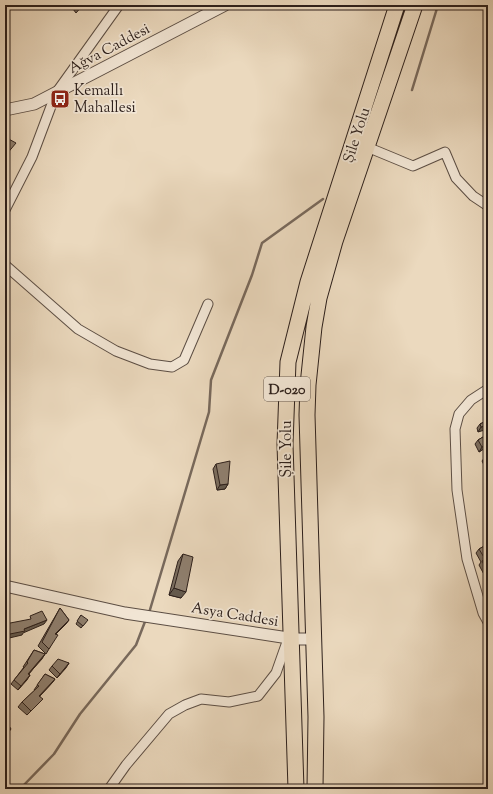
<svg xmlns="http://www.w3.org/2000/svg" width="493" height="794" font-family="'Sorts Mill Goudy',serif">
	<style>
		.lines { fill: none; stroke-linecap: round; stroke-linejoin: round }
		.stream { stroke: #78695c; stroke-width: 2.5 }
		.minor-casing { stroke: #5c4e44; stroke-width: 11 }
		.tertiary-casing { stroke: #5c4e44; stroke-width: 13 }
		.trunk-casing { stroke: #2c1f1b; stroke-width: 17 }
		.minor { stroke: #f2e6d5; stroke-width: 9 }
		.tertiary { stroke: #f2e6d5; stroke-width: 11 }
		.trunk { stroke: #ebd9be; stroke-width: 15 }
		.wall { fill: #7b6e60; stroke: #2c1f1b }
		.shaded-wall { fill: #645a4e; stroke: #2c1f1b }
		.building { fill: #8f8070; stroke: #2c1f1b }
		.labels { text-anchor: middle; stroke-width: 3.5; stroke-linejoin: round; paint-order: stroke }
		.shield { fill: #f2e6d5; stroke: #675b53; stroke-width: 1 }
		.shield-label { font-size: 14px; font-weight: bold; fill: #2c1f1b }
		.street-label { font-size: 15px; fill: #2c1f1b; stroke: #f2e6d5 }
		.poi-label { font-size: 15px; fill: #2c1f1b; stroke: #f2e6d5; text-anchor: start }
	</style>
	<rect width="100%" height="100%" fill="#ebd9be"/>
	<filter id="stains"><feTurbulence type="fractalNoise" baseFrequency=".005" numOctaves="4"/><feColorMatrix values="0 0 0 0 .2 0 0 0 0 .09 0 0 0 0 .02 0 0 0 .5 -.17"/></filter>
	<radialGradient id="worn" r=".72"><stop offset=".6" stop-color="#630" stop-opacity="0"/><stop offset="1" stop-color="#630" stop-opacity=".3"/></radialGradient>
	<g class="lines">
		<path class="stream" d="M 412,90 L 438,5
			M 149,613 L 209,412 L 211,380 L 252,275 L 262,243 L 323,199
			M 20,789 L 54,754 L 80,714 L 136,645 L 146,619"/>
		<defs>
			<path id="minor" d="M 367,147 L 413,166 L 445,152 L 456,178 L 473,196 L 488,206
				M 5,210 L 32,157 L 56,93 L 119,5
				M 5,265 L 78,329 L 116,351 L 150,364 L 172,367 L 184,360 L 208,304
				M 488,389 L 471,400 L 459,414 L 455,429 L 457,490 L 467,559 L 483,613 L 488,622
				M 109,789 L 126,765 L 169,714 L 185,705 L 201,699 L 229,702 L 258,696 L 276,673 L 288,639"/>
			<path id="tertiary" d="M 5,110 L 34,104 L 225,5
				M 5,586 L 125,613 L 295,639 L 314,639"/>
			<path id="trunk" d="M 296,789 L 285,444 L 288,362 L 308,282 L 397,5
				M 315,789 L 316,717 L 307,415 L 308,385 L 314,327 L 319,298 L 335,241 L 415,5"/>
		</defs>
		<use href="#minor" class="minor-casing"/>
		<use href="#tertiary" class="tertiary-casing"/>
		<use href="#trunk" class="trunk-casing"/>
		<use href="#minor" class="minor"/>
		<use href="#tertiary" class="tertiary"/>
		<use href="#trunk" class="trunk"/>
	</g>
	<path class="wall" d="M 70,5 L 83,5 L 76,13 Z
		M 488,420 L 478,432 L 477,428 L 480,424 Z
		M 488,434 L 488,446 L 479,452 L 475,444 L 478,440 Z
		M 488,456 L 488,466 L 485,467 L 482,461 L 485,457 Z
		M 216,464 L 228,484 L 225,489 L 217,490 L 213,469 Z
		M 488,482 L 488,489 L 486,485 Z
		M 488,544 L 488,582 L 479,565 L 481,562 L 476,553 L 479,549 Z
		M 183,554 L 181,598 L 169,595 L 178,561 Z
		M 60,608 L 69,620 L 65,625 L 56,634 L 49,649 L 46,654 L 38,646 Z
		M 81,615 L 86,622 L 81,628 L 76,624 Z
		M 34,650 L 45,654 L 29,674 L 30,675 L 18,690 L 11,684 L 24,667 L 23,667 Z
		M 69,663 L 57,678 L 49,670 L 52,666 Z
		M 45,674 L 55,679 L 52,683 L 40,696 L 39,703 L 27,715 L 18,707 L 22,702 L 35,690 L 34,690 Z"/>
	<path class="shaded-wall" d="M 488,425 L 488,429 L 478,432 L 481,427 Z
		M 488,444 L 488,446 L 479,452 L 482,447 Z
		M 228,484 L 225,489 L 217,490 L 220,485 Z
		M 174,588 L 186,592 L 181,598 L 169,595 Z
		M 47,620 L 44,624 L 23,633 L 22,635 L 5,639 L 5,635 L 24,629 Z
		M 69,620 L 65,625 L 52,638 L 55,634 Z
		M 45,654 L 42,659 L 25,678 L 28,674 Z
		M 69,663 L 66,668 L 57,678 L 60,674 Z
		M 30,675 L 27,680 L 18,690 L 21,686 Z
		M 55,679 L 52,683 L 36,700 L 39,696 Z
		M 11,729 L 6,736 L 5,736 L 5,732 Z"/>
	<path class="building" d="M 77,5 L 82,5 L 80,8 Z
		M 5,137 L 16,143 L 6,155 L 5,155 Z
		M 488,420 L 488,425 L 481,427 L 480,424 Z
		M 488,434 L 488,444 L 482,447 L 478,440 Z
		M 488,456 L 488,461 L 485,457 Z
		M 230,461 L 228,484 L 220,485 L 216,464 Z
		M 488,544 L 488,572 L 482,561 L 485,559 L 479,549 Z
		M 183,554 L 193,557 L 186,592 L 174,588 Z
		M 60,608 L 69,620 L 55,634 L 58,635 L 49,649 L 42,642 Z
		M 42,611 L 47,620 L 24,629 L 25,631 L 5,635 L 5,624 L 31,619 L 30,616 Z
		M 81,615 L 88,620 L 83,626 L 77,621 Z
		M 34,650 L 45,654 L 28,674 L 30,675 L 21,686 L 14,680 L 28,663 L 27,662 Z
		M 58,659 L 69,663 L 60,674 L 52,666 Z
		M 45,674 L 55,679 L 39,696 L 43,699 L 31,711 L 22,702 L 39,686 L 37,685 Z
		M 5,719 L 11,729 L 5,732 Z"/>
	<defs>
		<symbol id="bus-square" viewBox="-11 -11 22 22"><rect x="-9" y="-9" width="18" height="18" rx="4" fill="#8f2418" stroke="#f2e6d5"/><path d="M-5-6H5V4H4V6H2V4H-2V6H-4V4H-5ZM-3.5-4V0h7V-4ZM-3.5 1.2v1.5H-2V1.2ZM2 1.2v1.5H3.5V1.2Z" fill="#fff"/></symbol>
	</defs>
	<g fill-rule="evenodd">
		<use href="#bus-square" x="49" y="88" width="22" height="22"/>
	</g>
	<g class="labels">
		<rect class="shield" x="264" y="377" width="46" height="24" rx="3"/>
		<g class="shield-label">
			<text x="287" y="394">D-020</text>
		</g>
		<g class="street-label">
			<text transform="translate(109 48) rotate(-28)" y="5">Ağva Caddesi</text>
			<text transform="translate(356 135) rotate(-72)" y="5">Şile Yolu</text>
			<text transform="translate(286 449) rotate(-90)" y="5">Şile Yolu</text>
			<text transform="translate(235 614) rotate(9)" y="5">Asya Caddesi</text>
		</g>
		<g class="poi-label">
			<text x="74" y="95">Kemallı<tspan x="74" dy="17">Mahallesi</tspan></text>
		</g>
	</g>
	<rect width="493" height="794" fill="none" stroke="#ebd9be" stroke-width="20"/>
	<rect x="6" y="6" width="481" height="782" fill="none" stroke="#2c1f1b" stroke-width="2"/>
	<rect x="10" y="10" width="473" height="774" fill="none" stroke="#2c1f1b"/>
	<rect width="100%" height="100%" filter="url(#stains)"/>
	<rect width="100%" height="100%" fill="url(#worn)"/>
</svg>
